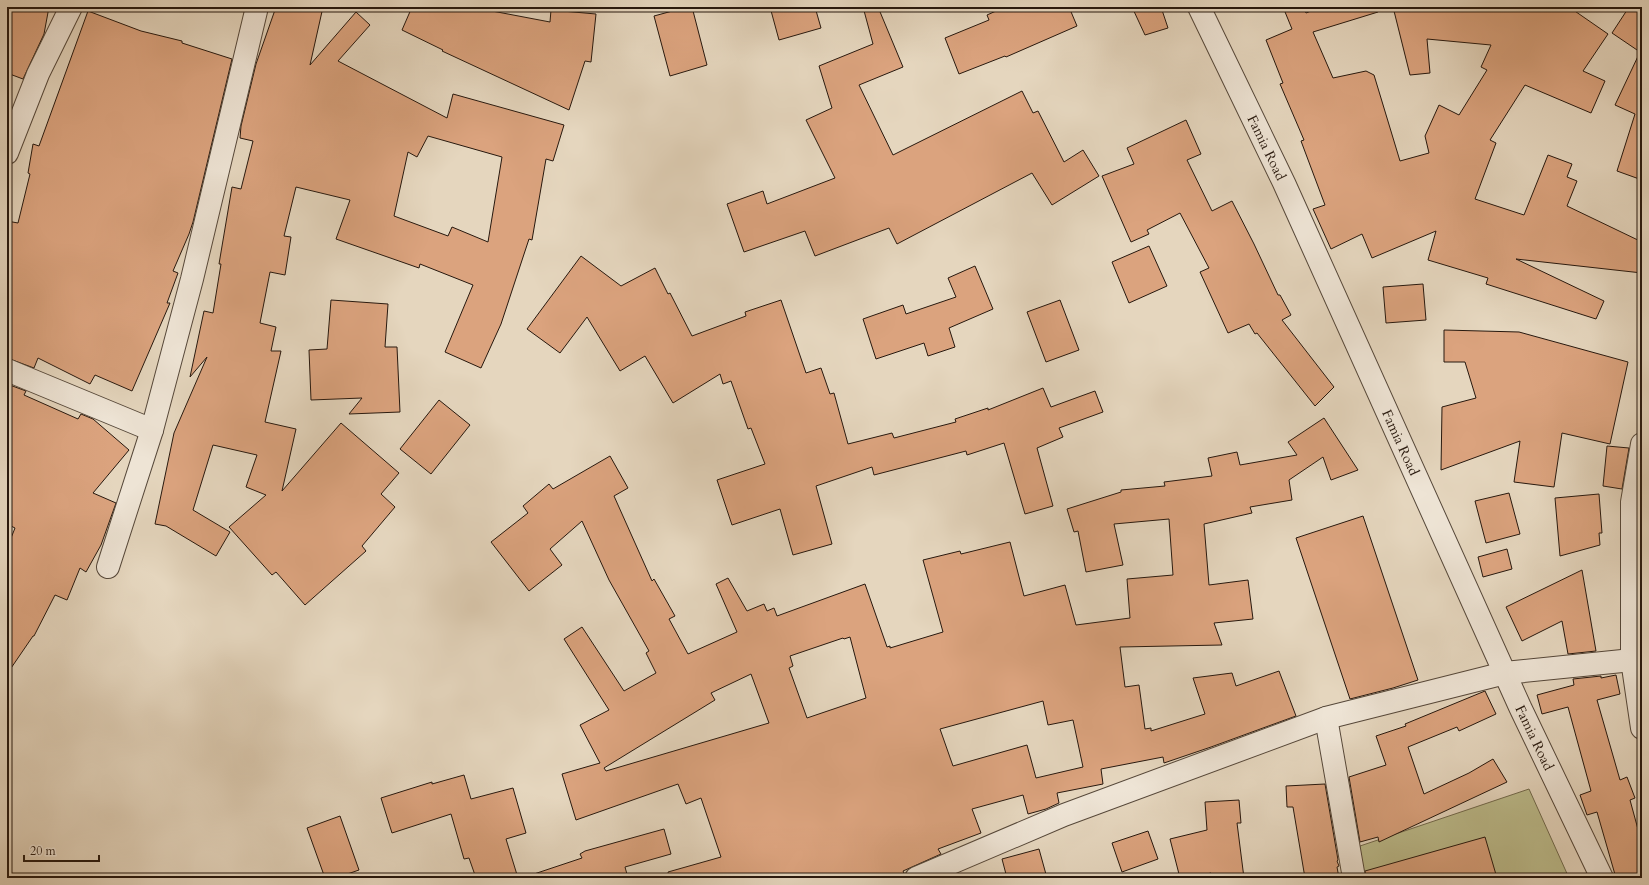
<svg xmlns="http://www.w3.org/2000/svg" width="1649" height="885" font-family="Cardo,serif">
	<style>
		.green { fill: #bcbc8c; stroke: #726a4d }
		.building { fill: #dba37e; stroke: #27180e; fill-rule: evenodd }
		.lines { fill: none; stroke-linecap: round; stroke-linejoin: round }
		.minor-casing { stroke: #56483a; stroke-width: 24 }
		.minor { stroke: #eee4d5; stroke-width: 22 }
		.labels { text-anchor: middle; stroke-width: 3.5; stroke-linejoin: round; paint-order: stroke }
		.street-label { font-size: 14px; fill: #27180e; stroke: #eee4d5 }
	</style>
	<rect width="100%" height="100%" fill="#e5d6be"/>
	<filter id="stains"><feTurbulence type="fractalNoise" baseFrequency=".005" numOctaves="4"/><feColorMatrix values="0 0 0 0 .2 0 0 0 0 .09 0 0 0 0 .02 0 0 0 .5 -.17"/></filter>
	<radialGradient id="worn" r=".72"><stop offset=".6" stop-color="#630" stop-opacity="0"/><stop offset="1" stop-color="#630" stop-opacity=".3"/></radialGradient>
	<path class="green" d="M 1529,789 L 1569,878 L 1363,878 L 1360,864 L 1360,846 Z"/>
	<path class="building" d="M 7,7 L 49,7 L 44,34 L 23,79 L 7,73 Z
		M 276,7 L 323,7 L 310,65 L 356,12 L 370,25 L 338,61 L 447,118 L 453,94 L 564,125 L 553,161 L 546,159 L 532,240 L 529,239 L 501,324 L 481,368 L 445,352 L 473,285 L 420,264 L 419,268 L 336,239 L 350,200 L 296,187 L 284,236 L 291,237 L 285,275 L 270,272 L 260,323 L 276,327 L 271,351 L 281,351 L 265,422 L 296,429 L 282,491 L 341,423 L 399,473 L 381,494 L 395,507 L 362,546 L 366,551 L 305,605 L 276,572 L 272,575 L 229,527 L 266,495 L 246,487 L 257,455 L 213,445 L 193,510 L 230,532 L 216,556 L 166,526 L 155,524 L 174,433 L 207,357 L 190,377 L 204,311 L 213,313 L 221,264 L 219,264 L 232,187 L 241,189 L 253,141 L 240,138 L 241,126 L 256,64 ZM 428,136 L 502,157 L 488,242 L 452,227 L 448,236 L 394,216 L 408,152 L 417,157 Z
		M 412,7 L 471,7 L 550,22 L 551,10 L 596,14 L 591,62 L 585,61 L 569,110 L 442,51 L 443,50 L 402,30 Z
		M 687,7 L 692,7 L 707,65 L 670,76 L 654,16 Z
		M 770,7 L 815,7 L 821,28 L 779,40 Z
		M 863,7 L 878,7 L 903,67 L 859,85 L 893,155 L 1022,91 L 1033,113 L 1038,111 L 1064,162 L 1083,150 L 1099,176 L 1052,205 L 1032,173 L 897,244 L 889,228 L 815,256 L 805,231 L 744,252 L 727,204 L 763,191 L 767,204 L 835,178 L 806,120 L 832,108 L 819,66 L 873,44 Z
		M 1005,7 L 1069,7 L 1077,26 L 1006,57 L 1005,56 L 959,74 L 945,38 L 989,20 L 987,15 Z
		M 1132,7 L 1161,7 L 1168,28 L 1145,35 Z
		M 1283,7 L 1303,7 L 1306,13 L 1321,7 L 1377,7 L 1378,12 L 1313,32 L 1333,78 L 1366,71 L 1374,75 L 1400,161 L 1429,153 L 1425,136 L 1439,105 L 1459,115 L 1487,70 L 1481,67 L 1491,45 L 1427,39 L 1430,73 L 1410,75 L 1393,7 L 1569,7 L 1608,34 L 1583,71 L 1605,81 L 1591,113 L 1525,85 L 1490,140 L 1496,143 L 1475,199 L 1524,215 L 1548,155 L 1572,164 L 1567,177 L 1577,181 L 1567,206 L 1642,242 L 1642,273 L 1516,259 L 1604,301 L 1596,319 L 1486,284 L 1488,278 L 1428,260 L 1436,231 L 1372,258 L 1362,234 L 1331,249 L 1313,209 L 1325,205 L 1301,141 L 1304,140 L 1280,84 L 1283,83 L 1266,40 L 1292,29 Z
		M 1629,7 L 1642,7 L 1642,180 L 1617,171 L 1635,114 L 1615,105 L 1640,52 L 1612,33 Z
		M 88,11 L 141,31 L 182,41 L 182,43 L 232,59 L 193,222 L 189,234 L 173,271 L 178,273 L 167,303 L 170,303 L 132,391 L 95,375 L 90,384 L 38,358 L 34,368 L 7,358 L 7,221 L 18,223 L 30,174 L 28,173 L 33,144 L 39,146 Z
		M 1186,120 L 1201,154 L 1187,160 L 1212,211 L 1232,201 L 1254,244 L 1278,295 L 1280,295 L 1291,315 L 1282,320 L 1334,387 L 1315,406 L 1257,333 L 1255,334 L 1249,324 L 1228,333 L 1200,272 L 1209,268 L 1180,213 L 1147,230 L 1149,234 L 1131,242 L 1102,176 L 1134,164 L 1127,148 Z
		M 1149,246 L 1167,286 L 1129,303 L 1112,262 Z
		M 581,256 L 621,286 L 655,268 L 668,294 L 670,293 L 692,336 L 746,316 L 745,312 L 781,300 L 806,373 L 821,368 L 830,394 L 834,393 L 848,444 L 892,433 L 894,438 L 956,422 L 955,419 L 988,408 L 988,410 L 1043,388 L 1051,407 L 1095,391 L 1103,412 L 1059,428 L 1063,437 L 1037,448 L 1053,506 L 1025,514 L 1004,443 L 967,455 L 966,451 L 874,475 L 872,467 L 816,486 L 832,544 L 793,555 L 780,509 L 732,525 L 717,480 L 765,464 L 751,428 L 748,429 L 731,381 L 723,384 L 720,374 L 673,403 L 645,356 L 620,371 L 587,317 L 560,353 L 527,329 Z
		M 975,266 L 993,309 L 949,328 L 955,347 L 928,356 L 924,343 L 876,359 L 863,319 L 903,305 L 906,314 L 956,297 L 948,278 Z
		M 1423,284 L 1426,320 L 1386,323 L 1383,287 Z
		M 331,300 L 388,304 L 385,347 L 397,347 L 400,412 L 349,414 L 362,398 L 311,400 L 309,350 L 327,349 Z
		M 1060,300 L 1079,350 L 1046,362 L 1027,312 Z
		M 1444,330 L 1519,332 L 1628,362 L 1610,444 L 1562,433 L 1554,487 L 1514,482 L 1520,441 L 1441,470 L 1442,407 L 1476,398 L 1465,362 L 1444,362 Z
		M 7,384 L 26,391 L 24,395 L 78,419 L 81,414 L 93,419 L 129,450 L 93,493 L 116,503 L 101,545 L 86,572 L 80,568 L 67,600 L 55,595 L 34,636 L 33,636 L 7,674 L 7,548 L 15,528 L 7,524 Z
		M 439,400 L 470,425 L 431,474 L 400,449 Z
		M 1324,418 L 1358,470 L 1331,480 L 1323,457 L 1289,480 L 1292,500 L 1250,507 L 1252,513 L 1204,524 L 1209,585 L 1248,580 L 1253,619 L 1214,623 L 1222,645 L 1120,647 L 1125,687 L 1139,685 L 1145,729 L 1151,728 L 1151,731 L 1205,714 L 1193,678 L 1232,673 L 1236,686 L 1279,671 L 1296,716 L 1211,747 L 1164,763 L 1163,757 L 1101,769 L 1103,784 L 1057,793 L 1059,803 L 1046,809 L 1028,814 L 1023,795 L 972,809 L 981,833 L 938,849 L 941,854 L 903,871 L 904,873 L 889,878 L 669,878 L 668,872 L 721,857 L 701,798 L 686,804 L 678,784 L 576,820 L 562,774 L 600,763 L 580,725 L 609,710 L 564,639 L 582,627 L 624,691 L 656,673 L 646,653 L 649,651 L 609,580 L 582,521 L 550,549 L 562,565 L 529,591 L 491,542 L 528,513 L 523,506 L 549,484 L 553,489 L 610,456 L 628,488 L 614,496 L 652,581 L 654,579 L 675,616 L 669,619 L 688,654 L 737,632 L 716,584 L 728,578 L 747,611 L 764,604 L 767,611 L 774,608 L 777,616 L 865,584 L 887,647 L 890,646 L 890,648 L 943,632 L 923,560 L 960,551 L 961,554 L 1010,542 L 1024,596 L 1065,585 L 1076,625 L 1130,618 L 1127,579 L 1173,575 L 1169,519 L 1114,524 L 1123,565 L 1086,572 L 1078,531 L 1074,532 L 1067,509 L 1121,492 L 1121,490 L 1165,486 L 1164,482 L 1212,476 L 1208,458 L 1237,452 L 1240,465 L 1297,455 L 1288,442 ZM 850,637 L 866,698 L 807,718 L 789,668 L 793,666 L 790,656 L 843,638 L 844,639 ZM 751,674 L 769,723 L 606,771 L 604,768 L 715,700 L 711,693 ZM 1043,701 L 1048,725 L 1073,720 L 1083,767 L 1036,778 L 1027,745 L 953,766 L 940,729 Z
		M 1607,446 L 1629,448 L 1622,489 L 1603,486 Z
		M 1509,493 L 1520,534 L 1486,543 L 1475,501 Z
		M 1599,494 L 1602,533 L 1599,533 L 1600,545 L 1560,556 L 1555,498 Z
		M 1363,516 L 1418,680 L 1393,688 L 1350,699 L 1296,538 Z
		M 1507,549 L 1512,569 L 1483,577 L 1478,557 Z
		M 1582,570 L 1596,651 L 1568,654 L 1562,621 L 1522,641 L 1506,607 Z
		M 1616,675 L 1620,694 L 1597,700 L 1620,780 L 1627,777 L 1635,798 L 1630,800 L 1642,844 L 1642,878 L 1616,878 L 1597,812 L 1587,815 L 1580,795 L 1591,791 L 1568,707 L 1542,714 L 1537,695 L 1574,685 L 1573,679 L 1601,676 L 1601,678 Z
		M 1485,691 L 1496,714 L 1459,731 L 1457,727 L 1408,747 L 1424,794 L 1469,773 L 1493,759 L 1507,782 L 1379,842 L 1378,837 L 1360,842 L 1349,777 L 1386,765 L 1376,736 L 1406,726 L 1405,724 Z
		M 464,775 L 471,799 L 513,788 L 526,833 L 506,839 L 518,878 L 476,878 L 469,858 L 464,859 L 451,814 L 392,833 L 381,798 L 432,782 L 432,784 Z
		M 1325,784 L 1338,860 L 1337,861 L 1339,866 L 1337,867 L 1339,878 L 1305,878 L 1293,807 L 1287,807 L 1286,786 Z
		M 1239,800 L 1241,823 L 1237,823 L 1244,878 L 1213,878 L 1211,873 L 1190,878 L 1180,878 L 1170,839 L 1207,830 L 1205,802 Z
		M 340,816 L 359,870 L 336,878 L 325,878 L 307,828 Z
		M 664,829 L 671,854 L 625,867 L 628,878 L 534,878 L 534,874 L 582,858 L 580,854 L 585,851 Z
		M 1148,831 L 1158,859 L 1122,872 L 1112,843 Z
		M 1485,837 L 1497,878 L 1366,878 L 1365,871 Z
		M 1039,849 L 1047,878 L 1007,878 L 1002,859 Z"/>
	<g class="lines">
		<defs>
			<g id="minor">
				<path id="s1" d="M 1199,7 L 1284,183 L 1520,707 L 1602,878"/>
				<path d="M 7,153 L 38,74 L 71,7"/>
				<path d="M 7,370 L 152,430 L 192,279 L 257,7"/>
				<path d="M 1642,444 L 1632,502 L 1632,660 L 1642,728"/>
				<path d="M 108,567 L 152,430"/>
				<path d="M 1326,718 L 1354,878"/>
				<path d="M 916,878 L 1064,815 L 1326,718 L 1505,673 L 1632,660"/>
			</g>
		</defs>
		<use href="#minor" class="minor-casing"/>
		<use href="#minor" class="minor"/>
	</g>
	<g class="labels">
		<g class="street-label">
			<text dy="5" stroke="none"><textPath href="#s1" startOffset="156">Famia Road</textPath></text>
			<text dy="5" stroke="none"><textPath href="#s1" startOffset="480">Famia Road</textPath></text>
			<text dy="5" stroke="none"><textPath href="#s1" startOffset="804">Famia Road</textPath></text>
		</g>
	</g>
	<rect width="1649" height="885" fill="none" stroke="#e5d6be" stroke-width="24"/>
	<rect x="8" y="8" width="1633" height="869" fill="none" stroke="#27180e" stroke-width="2"/>
	<rect x="12" y="12" width="1625" height="861" fill="none" stroke="#27180e"/>
	<path d="M24 855v6h75v-6" fill="none" stroke="#27180e" stroke-width="2"/>
	<text x="30" y="855" font-size="12" fill="#27180e" stroke="#eee4d5" stroke-width="3" paint-order="stroke">20 m</text>
	<rect width="100%" height="100%" filter="url(#stains)"/>
	<rect width="100%" height="100%" fill="url(#worn)"/>
</svg>
